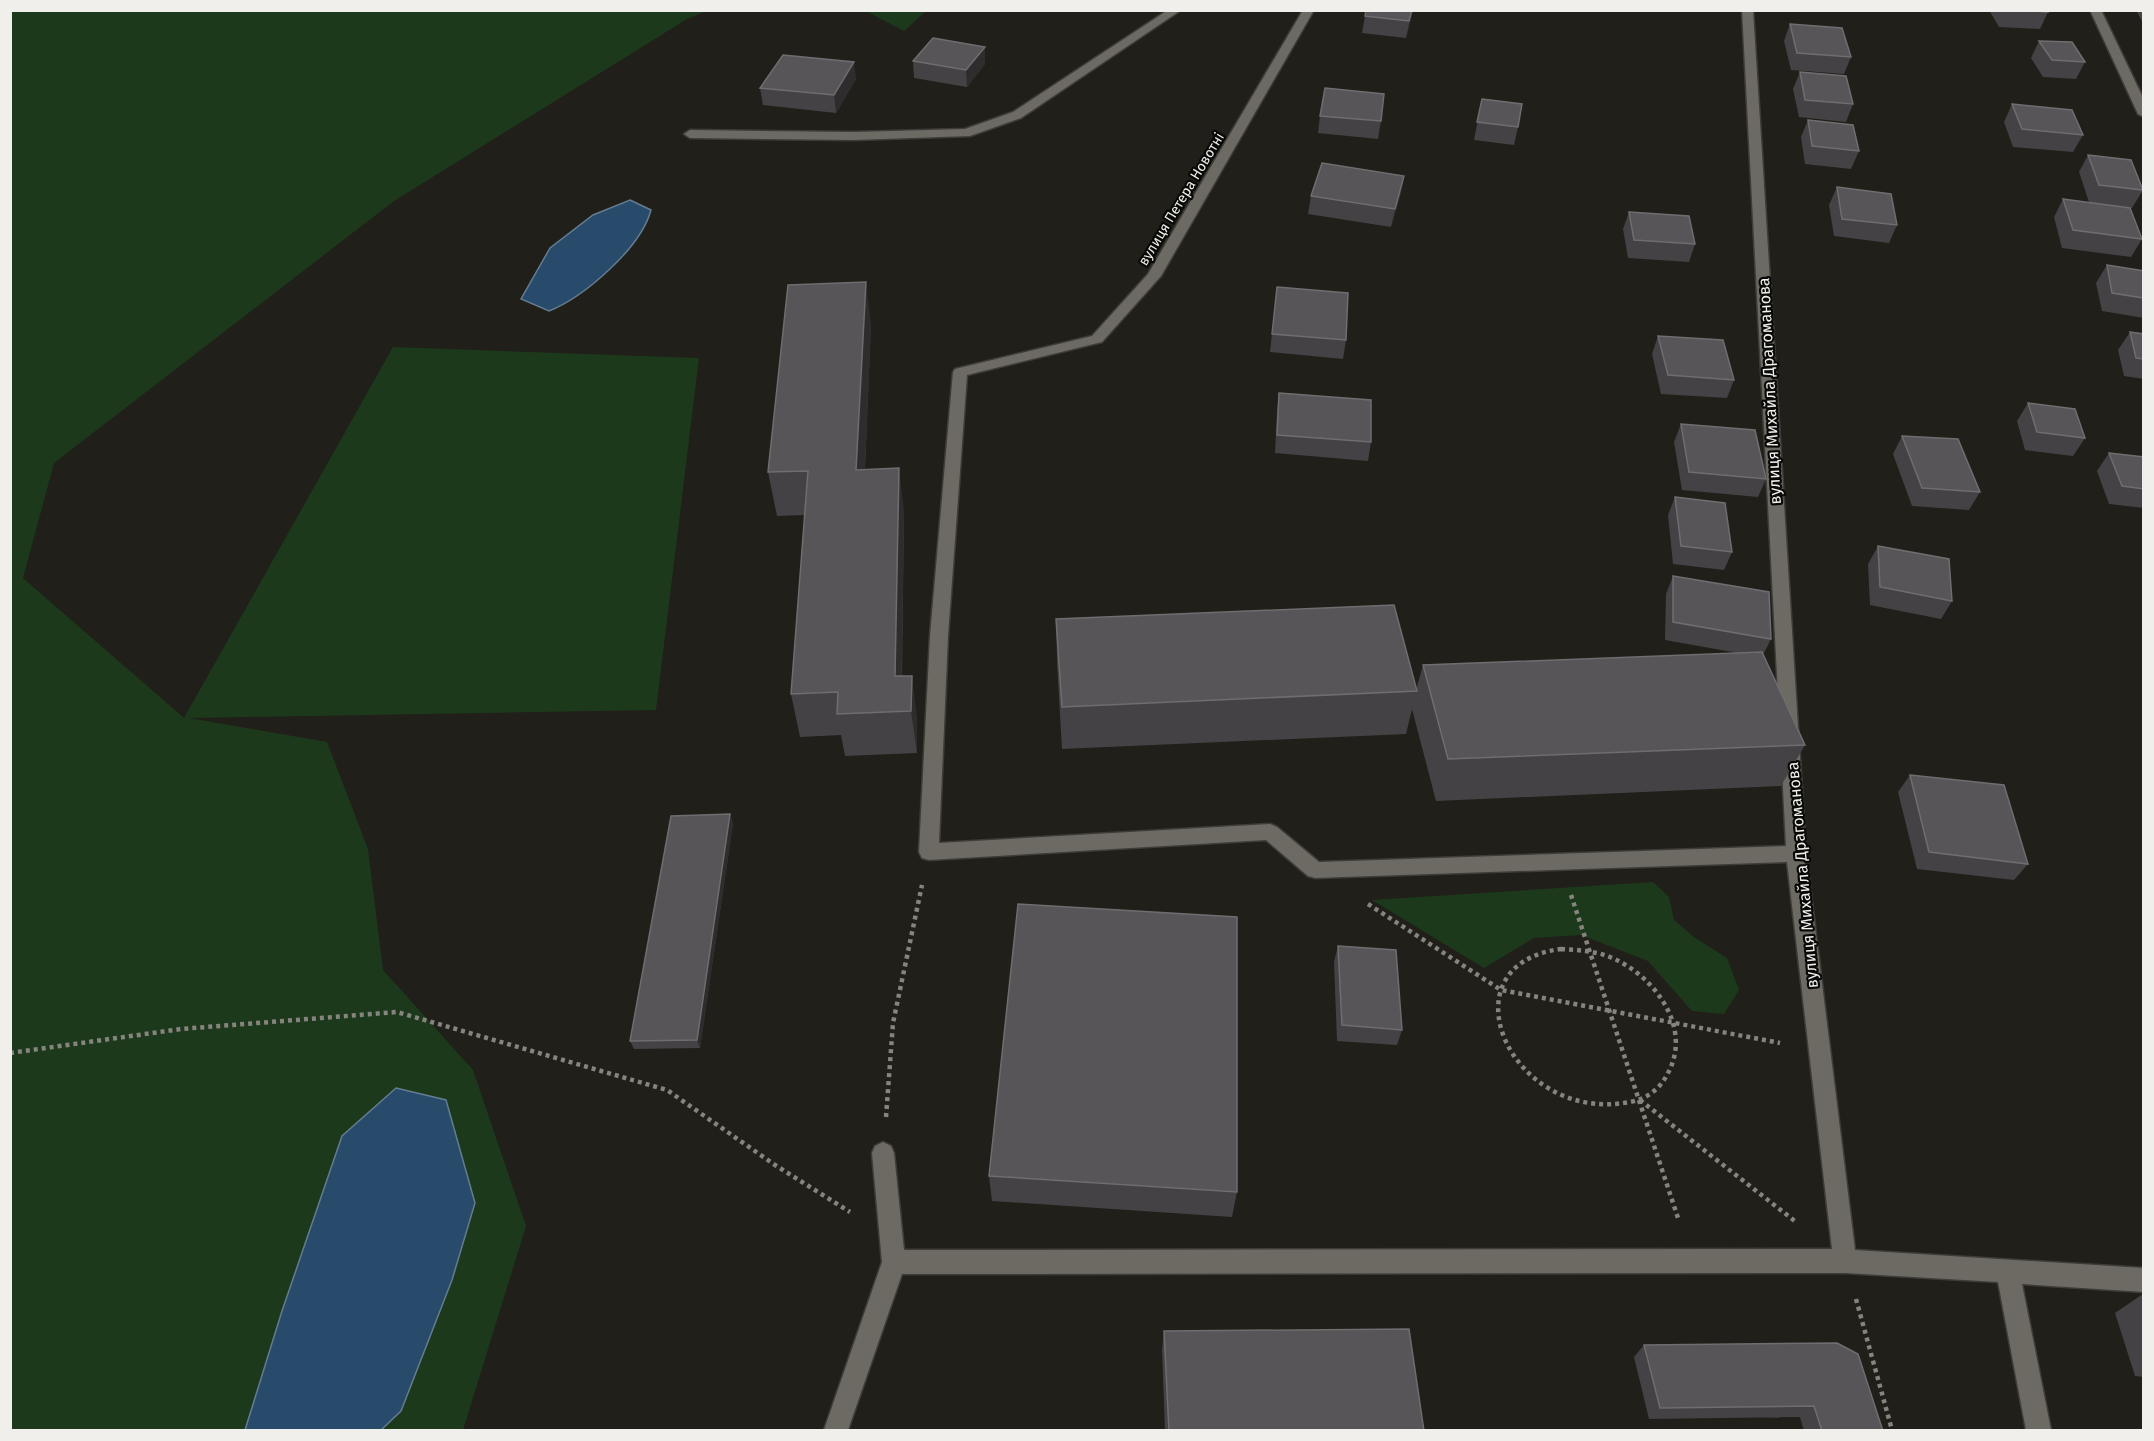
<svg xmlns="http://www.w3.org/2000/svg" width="2154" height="1441" font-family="'Fira Sans',sans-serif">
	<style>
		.green { fill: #1d391c }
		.water { fill: #284b6b; stroke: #647c91; stroke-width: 1.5 }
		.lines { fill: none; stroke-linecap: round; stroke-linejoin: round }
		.minor-casing { stroke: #3d3c38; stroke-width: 3 }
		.path { stroke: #86847f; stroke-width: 4.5; stroke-dasharray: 4 4; stroke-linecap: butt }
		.minor { fill: #6c6a63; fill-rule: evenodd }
		.wall { fill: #454246 }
		.shaded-wall { fill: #2f2c2d }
		.building { fill: #575558; stroke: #6f6d6f; stroke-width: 1.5 }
		.labels { text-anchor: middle; stroke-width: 4.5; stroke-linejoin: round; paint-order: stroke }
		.far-street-label { font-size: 14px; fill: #f0efeb; stroke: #090907 }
		.street-label { font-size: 16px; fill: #f0efeb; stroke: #090907 }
	</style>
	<rect width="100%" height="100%" fill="#211f19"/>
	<path class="green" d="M 10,11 L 706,11 L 687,19 L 394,201 L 54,463 L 23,578 L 184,718 L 393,347 L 699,358 L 656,710 L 189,718 L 327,742 L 368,849 L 383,970 L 473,1070 L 526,1226 L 463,1430 L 11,1430 Z
		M 866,11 L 926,11 L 904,31 Z
		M 1653,882 L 1669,897 L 1674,920 L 1694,937 L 1727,958 L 1739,990 L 1724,1014 L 1692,1011 L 1648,961 L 1581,935 L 1534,938 L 1484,968 L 1372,900 Z"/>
	<path class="water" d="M 630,200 L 651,210 C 641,248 584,297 549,311 L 521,299 L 550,248 L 593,215 Z
		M 396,1088 L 446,1100 L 475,1203 L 452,1280 L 401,1411 L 381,1430 L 245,1430 L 282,1311 L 342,1136 Z"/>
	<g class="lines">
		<defs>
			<path id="minor" d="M 1168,10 L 1181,10 L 1021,118 L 970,136 L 854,140 L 690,138 L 684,134 L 690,130 L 854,132 L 965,129 L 1013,112 Z
				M 1303,10 L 1314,10 L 1161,276 L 1102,342 L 967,375 L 948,636 L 939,843 L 1270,824 L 1277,827 L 1319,862 L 1786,846 L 1742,10 L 1753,10 L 1806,854 L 1855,1250 L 2144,1268 L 2144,1292 L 2022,1284 L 2051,1430 L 2026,1430 L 1998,1282 L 1845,1273 L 902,1274 L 848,1430 L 824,1430 L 882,1262 L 872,1153 L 875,1146 L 883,1142 L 891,1146 L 894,1153 L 904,1250 L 1832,1249 L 1787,862 L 1315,878 L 1308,876 L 1266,840 L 929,860 L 922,858 L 919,852 L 930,636 L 953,372 L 955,369 L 1092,336 L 1148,274 Z
				M 2090,10 L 2101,10 L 2144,100 L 2144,117 L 2138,114 Z"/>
		</defs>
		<use href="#minor" class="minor-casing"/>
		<path class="path" d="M 1571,895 L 1679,1221
			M 1368,904 L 1501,990 L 1780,1043
			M 1561,949 C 1578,950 1595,951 1610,957 C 1654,975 1693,1027 1668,1073 C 1660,1089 1647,1099 1630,1102 C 1509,1125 1441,964 1561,949 Z
			M 10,1053 L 181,1029 L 397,1012 L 667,1090 L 775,1165 L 850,1212
			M 1640,1100 L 1796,1222
			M 886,1117 L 893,1023 L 922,885
			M 1856,1299 L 1892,1430"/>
		<use href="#minor" class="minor"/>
	</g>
	<path class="wall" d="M 1366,10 L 1413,10 L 1406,38 L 1362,33 Z
		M 1989,10 L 2047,10 L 2048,12 L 2040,29 L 1999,27 Z
		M 2136,10 L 2144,10 L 2144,25 Z
		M 1790,24 L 1851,57 L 1844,74 L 1791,70 L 1784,41 Z
		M 2039,41 L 2085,62 L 2076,79 L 2043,77 L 2031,58 Z
		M 985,47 L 985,64 L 967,87 L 914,78 L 913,61 Z
		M 1800,72 L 1853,104 L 1846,122 L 1799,117 L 1793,89 Z
		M 856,79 L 836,113 L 763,105 L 760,88 Z
		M 1482,99 L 1518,127 L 1514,145 L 1474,140 Z
		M 2012,104 L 2083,135 L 2073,152 L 2013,147 L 2004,122 Z
		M 1320,116 L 1381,121 L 1378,139 L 1318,133 Z
		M 1808,120 L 1859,151 L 1851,169 L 1805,164 L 1801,137 Z
		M 2088,155 L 2143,190 L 2132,208 L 2130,208 L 2142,239 L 2131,257 L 2062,248 L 2054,217 L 2063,199 L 2089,202 L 2079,172 Z
		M 1837,187 L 1897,225 L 1889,243 L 1834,236 L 1829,205 Z
		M 1401,193 L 1391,227 L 1308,214 L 1311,196 Z
		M 1629,212 L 1695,244 L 1689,262 L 1628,258 L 1623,229 Z
		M 2107,265 L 2144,271 L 2144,318 L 2102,311 L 2096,283 Z
		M 1277,287 L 1346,340 L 1343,359 L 1270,352 Z
		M 871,325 L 865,469 L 904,511 L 902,676 L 917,718 L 917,753 L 845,756 L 841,735 L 800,737 L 791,694 L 805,515 L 777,516 L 768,472 Z
		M 2130,332 L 2144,334 L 2144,379 L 2124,376 L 2118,350 Z
		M 1658,336 L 1734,380 L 1727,398 L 1661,394 L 1652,354 Z
		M 1279,393 L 1371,442 L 1368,461 L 1275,453 L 1277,412 Z
		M 2028,403 L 2085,438 L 2073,456 L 2025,450 L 2017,421 Z
		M 1681,424 L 1766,479 L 1758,497 L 1682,490 L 1674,442 Z
		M 1902,436 L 1980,492 L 1969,510 L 1912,506 L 1893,454 Z
		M 2109,453 L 2144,457 L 2144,508 L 2109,504 L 2097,471 Z
		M 1675,497 L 1732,552 L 1724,570 L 1673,564 L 1668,515 Z
		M 1878,546 L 1952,601 L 1941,619 L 1870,605 L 1868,564 Z
		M 1673,576 L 1771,639 L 1763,655 L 1805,745 L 1781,786 L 1436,801 L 1412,709 L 1406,734 L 1062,749 L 1057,662 L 1056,619 L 1416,690 L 1423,665 L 1738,653 L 1665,640 L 1666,594 Z
		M 1910,775 L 2028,864 L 2014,880 L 1917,869 L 1898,792 Z
		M 730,814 L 733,823 L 700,1048 L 634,1049 L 630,1041 Z
		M 1338,946 L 1402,1030 L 1397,1045 L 1337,1041 L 1334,962 Z
		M 989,1176 L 1237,1192 L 1232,1217 L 992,1201 Z
		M 2143,1294 L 2144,1295 L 2144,1377 L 2135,1376 L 2115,1313 Z
		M 1164,1331 L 1424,1431 L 1165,1431 L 1162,1349 Z
		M 1644,1345 L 1883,1431 L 1804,1431 L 1800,1417 L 1649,1419 L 1634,1357 Z"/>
	<path class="shaded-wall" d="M 1412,10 L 1413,10 L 1412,15 L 1406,38 Z
		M 985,47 L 985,64 L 967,87 L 966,70 Z
		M 854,62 L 856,79 L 836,113 L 834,95 Z
		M 1404,176 L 1401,193 L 1391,227 L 1395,209 Z
		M 866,282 L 871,325 L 863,513 L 856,470 Z
		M 899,468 L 904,511 L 901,711 L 895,676 Z
		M 912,676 L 917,718 L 917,753 L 911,711 Z
		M 730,814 L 733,823 L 700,1048 L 697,1040 Z"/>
	<path class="building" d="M 1366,10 L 1412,10 L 1409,21 L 1365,16 Z
		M 2013,10 L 2047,10 L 2048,12 Z
		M 1790,24 L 1842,28 L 1851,57 L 1797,53 Z
		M 933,38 L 985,47 L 966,70 L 913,61 Z
		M 2039,41 L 2072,42 L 2085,62 L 2052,60 Z
		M 783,55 L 854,62 L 834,95 L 760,88 Z
		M 1800,72 L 1846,76 L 1853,104 L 1805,100 Z
		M 1325,88 L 1384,94 L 1381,121 L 1320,116 Z
		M 1482,99 L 1522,104 L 1518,127 L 1477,122 Z
		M 2012,104 L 2072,110 L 2083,135 L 2022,129 Z
		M 1808,120 L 1853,125 L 1859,151 L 1812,146 Z
		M 2088,155 L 2131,160 L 2143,190 L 2099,185 Z
		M 1322,163 L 1404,176 L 1395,209 L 1311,196 Z
		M 1837,187 L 1891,194 L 1897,225 L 1842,219 Z
		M 2063,199 L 2130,208 L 2142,239 L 2073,230 Z
		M 1629,212 L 1689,216 L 1695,244 L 1634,240 Z
		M 2107,265 L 2144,271 L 2144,298 L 2112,293 Z
		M 866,282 L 856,470 L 899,468 L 895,676 L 912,676 L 911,711 L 837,714 L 838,692 L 791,694 L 808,471 L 768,472 L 788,285 Z
		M 1277,287 L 1348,293 L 1346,340 L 1272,334 Z
		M 2130,332 L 2144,334 L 2144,359 L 2136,358 Z
		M 1658,336 L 1723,340 L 1734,380 L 1668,375 Z
		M 1279,393 L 1371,400 L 1371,442 L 1277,435 Z
		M 2028,403 L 2075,409 L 2085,438 L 2037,432 Z
		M 1681,424 L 1755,430 L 1766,479 L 1689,472 Z
		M 1902,436 L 1958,439 L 1980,492 L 1922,488 Z
		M 2109,453 L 2144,457 L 2144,489 L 2122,486 Z
		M 1675,497 L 1725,503 L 1732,552 L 1681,546 Z
		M 1878,546 L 1949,559 L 1952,601 L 1880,587 Z
		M 1673,576 L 1769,592 L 1771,639 L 1673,622 Z
		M 1394,605 L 1417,691 L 1062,707 L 1056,619 Z
		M 1762,652 L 1805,745 L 1448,759 L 1423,665 Z
		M 1910,775 L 2004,785 L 2028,864 L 1929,852 Z
		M 730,814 L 697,1040 L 630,1041 L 671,816 Z
		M 1018,904 L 1237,917 L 1237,1192 L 989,1176 Z
		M 1338,946 L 1396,950 L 1402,1030 L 1342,1025 Z
		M 1409,1329 L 1424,1431 L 1169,1431 L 1164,1331 Z
		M 1837,1343 L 1858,1354 L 1883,1431 L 1822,1431 L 1814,1406 L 1660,1408 L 1644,1345 Z"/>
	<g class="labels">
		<g class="far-street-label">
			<text transform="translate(1181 199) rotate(-59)" y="5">вулиця Петера Новотні</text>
		</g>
		<g class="street-label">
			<text transform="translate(1769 391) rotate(-93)" y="6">вулиця Михайла Драгоманова</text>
			<text transform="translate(1802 875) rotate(-95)" y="6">вулиця Михайла Драгоманова</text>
		</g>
	</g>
	<rect width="2154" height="1441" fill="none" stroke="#f0efeb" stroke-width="24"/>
</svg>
